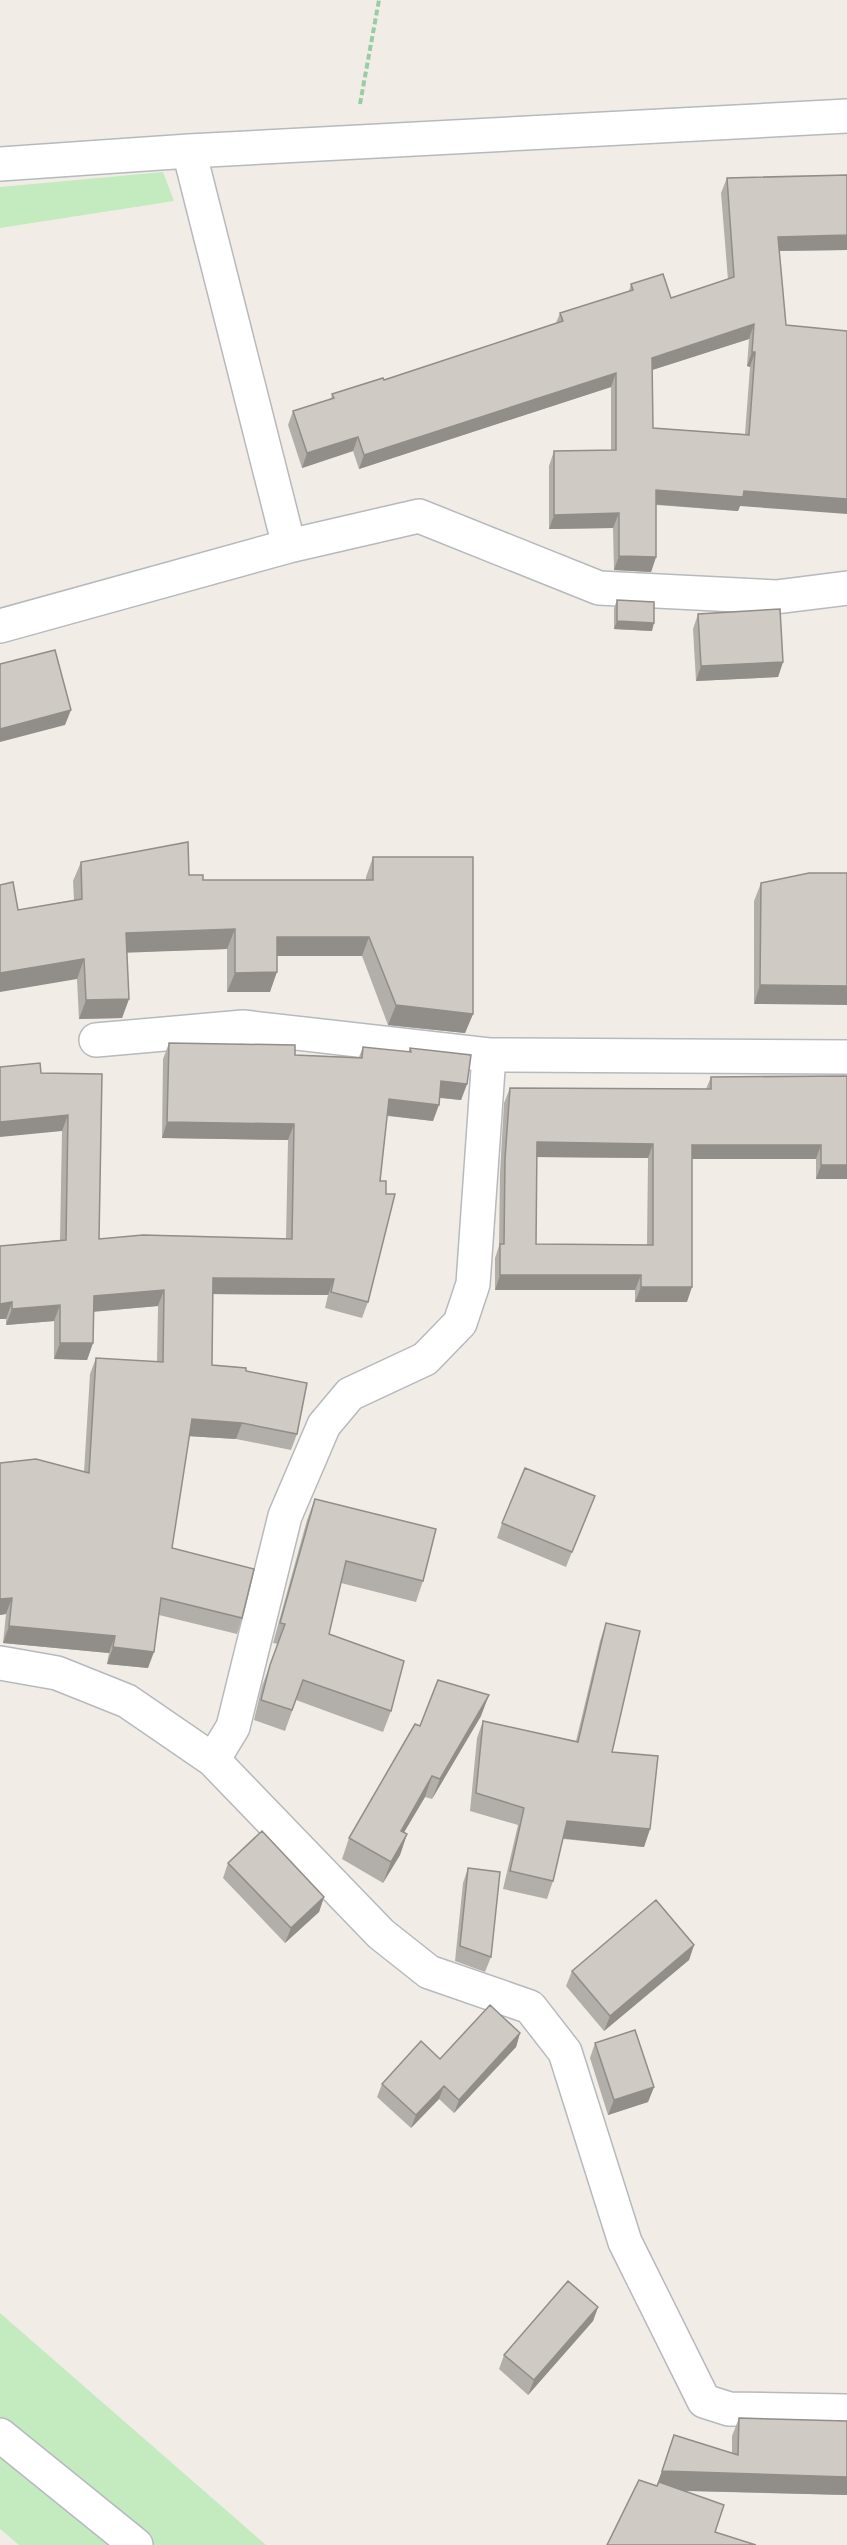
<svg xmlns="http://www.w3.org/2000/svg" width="847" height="2545" font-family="'Sofia Sans Condensed',sans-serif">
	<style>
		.green { fill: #c4eac0 }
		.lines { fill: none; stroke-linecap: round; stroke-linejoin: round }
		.minor-casing { stroke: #b6b9bd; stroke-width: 36 }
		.path { stroke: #98cda3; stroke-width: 4; stroke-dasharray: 6 3; stroke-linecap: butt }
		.minor { stroke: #fff; stroke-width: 33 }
		.wall { fill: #b2aea9; fill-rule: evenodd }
		.shaded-wall { fill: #918d89 }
		.building { fill: #cfcac4; stroke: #918d89; stroke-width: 1.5; fill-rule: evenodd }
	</style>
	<rect width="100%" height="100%" fill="#f1ede6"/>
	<path class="green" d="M 163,172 L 174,201 L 0,228 L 0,187 Z
		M 0,2313 L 266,2545 L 19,2545 L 0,2529 Z"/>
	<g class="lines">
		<defs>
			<path id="minor" d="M 189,151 L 289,546
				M 0,164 L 189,151 L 847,116
				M 0,626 L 289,546 L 419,516 L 599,588 L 776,597 L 847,588
				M 96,1040 L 243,1027 L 489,1055 L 847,1057
				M 0,1663 L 57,1673 L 127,1701 L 213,1760 L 381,1934 L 429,1972 L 530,2007 L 565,2052 L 625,2242 L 704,2401 L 729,2409 L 847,2411
				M 213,1760 L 233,1727 L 285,1516 L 324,1425 L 350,1394 L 425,1359 L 460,1323 L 473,1284 L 489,1055
				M 0,2435 L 136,2545"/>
		</defs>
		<use href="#minor" class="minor-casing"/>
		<path class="path" d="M 360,104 L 379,0"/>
		<use href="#minor" class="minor"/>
	</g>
	<path class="wall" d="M 727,178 L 847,250 L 780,251 L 740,506 L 738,511 L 656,505 L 656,557 L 651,572 L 614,570 L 613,528 L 549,529 L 549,466 L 554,451 L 611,450 L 611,387 L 359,469 L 353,451 L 302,468 L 288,425 L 293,411 L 331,399 L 332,394 L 384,380 L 556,323 L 560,313 L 629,291 L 631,284 L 671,298 L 728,280 L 721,193 ZM 749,339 L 747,366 L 750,367 L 745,434 L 653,428 L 652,370 Z
		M 617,600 L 652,631 L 614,629 L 614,608 Z
		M 698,614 L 783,662 L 778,677 L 696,681 L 693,629 Z
		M 373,857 L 473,1014 L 465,1033 L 388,1025 L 362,956 L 277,956 L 270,992 L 227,992 L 227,949 L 127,952 L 129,999 L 122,1018 L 79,1019 L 77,979 L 18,910 L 74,900 L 73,881 L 81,862 L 189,875 L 203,880 L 366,880 L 366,877 Z
		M 809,873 L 754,1004 L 754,901 L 761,883 Z
		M 169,1043 L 295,1055 L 359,1057 L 363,1047 L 408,1052 L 410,1048 L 467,1084 L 461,1100 L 439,1098 L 433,1121 L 387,1116 L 368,1302 L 362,1318 L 325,1308 L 328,1295 L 213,1294 L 212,1365 L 246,1371 L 297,1434 L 291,1450 L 236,1439 L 189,1436 L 172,1548 L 242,1618 L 237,1634 L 159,1615 L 148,1668 L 107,1664 L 109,1653 L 3,1643 L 6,1614 L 0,1615 L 0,1463 L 84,1472 L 90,1374 L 96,1358 L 157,1362 L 158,1306 L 93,1312 L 93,1343 L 87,1360 L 54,1359 L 54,1321 L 6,1325 L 6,1319 L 0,1319 L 0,1246 L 60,1240 L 62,1131 L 41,1073 L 102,1074 L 99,1239 L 286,1239 L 288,1140 L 162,1138 L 163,1059 Z
		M 847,1076 L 847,1179 L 816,1179 L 816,1159 L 692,1159 L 687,1302 L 635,1302 L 635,1290 L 495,1290 L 495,1258 L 499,1246 L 500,1173 L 504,1103 L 510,1088 L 706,1089 L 711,1077 ZM 537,1157 L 648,1158 L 647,1245 L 536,1244 Z
		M 315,1499 L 423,1581 L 416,1602 L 341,1583 L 329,1634 L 391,1711 L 383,1732 L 296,1700 L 285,1731 L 254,1720 L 262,1686 L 278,1644 L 273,1643 L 307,1520 Z
		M 589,1510 L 566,1567 L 497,1538 L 502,1523 Z
		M 606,1623 L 612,1752 L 650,1829 L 644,1847 L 563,1839 L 553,1881 L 547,1899 L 503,1889 L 518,1825 L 470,1811 L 477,1738 L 483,1721 L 576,1741 L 600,1641 Z
		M 481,1716 L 432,1799 L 425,1797 L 404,1832 L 407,1834 L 400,1855 L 383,1883 L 342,1859 L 349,1838 L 420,1726 Z
		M 228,1863 L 324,1897 L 319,1912 L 285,1943 L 223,1878 Z
		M 468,1868 L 491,1957 L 485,1972 L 455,1961 L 463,1883 Z
		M 694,1945 L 689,1960 L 604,2031 L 566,1986 L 572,1971 Z
		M 520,2033 L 516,2047 L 454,2113 L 439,2099 L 411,2128 L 377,2097 L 382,2084 L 440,2059 Z
		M 595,2043 L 654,2087 L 648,2102 L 608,2115 L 590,2058 Z
		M 598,2307 L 593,2321 L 528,2395 L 499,2369 L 504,2355 Z
		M 739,2418 L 847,2421 L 847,2495 L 683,2491 L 715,2532 L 607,2545 L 657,2485 L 674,2435 L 732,2453 L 732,2436 Z"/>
	<path class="shaded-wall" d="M 847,235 L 847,250 L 773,251 L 778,237 Z
		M 754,324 L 749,339 L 646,372 L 652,358 Z
		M 752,352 L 755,352 L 750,367 L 747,366 Z
		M 616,373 L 611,387 L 359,469 L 364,455 Z
		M 358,437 L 353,451 L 302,468 L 307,453 Z
		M 656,490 L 744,491 L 847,499 L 847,514 L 740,506 L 738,511 L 651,504 Z
		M 619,513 L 613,528 L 549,529 L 554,515 Z
		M 619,556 L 656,557 L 651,572 L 614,570 Z
		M 617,621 L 654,623 L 652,631 L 614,629 Z
		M 783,662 L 778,677 L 696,681 L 701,666 Z
		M 71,710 L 65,725 L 0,742 L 0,729 Z
		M 235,929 L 227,949 L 119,953 L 126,933 Z
		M 277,937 L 369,937 L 362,956 L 270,956 Z
		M 84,959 L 77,979 L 0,992 L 0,973 Z
		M 277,972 L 270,992 L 227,992 L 235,973 Z
		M 760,985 L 847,986 L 847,1005 L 754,1004 Z
		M 129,999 L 122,1018 L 79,1019 L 86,1000 Z
		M 396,1005 L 473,1014 L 465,1033 L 388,1025 Z
		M 441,1081 L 467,1084 L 461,1100 L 435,1097 Z
		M 389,1099 L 439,1105 L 433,1121 L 383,1115 Z
		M 68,1115 L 62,1131 L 0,1137 L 0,1122 Z
		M 167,1122 L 294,1124 L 288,1140 L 162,1138 Z
		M 537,1142 L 653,1144 L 648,1158 L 532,1157 Z
		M 692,1145 L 821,1145 L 816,1159 L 687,1159 Z
		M 821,1165 L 847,1165 L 847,1179 L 816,1179 Z
		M 500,1275 L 641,1275 L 635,1290 L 495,1290 Z
		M 213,1278 L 334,1279 L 328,1295 L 207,1294 Z
		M 641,1287 L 692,1287 L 687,1302 L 635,1302 Z
		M 164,1290 L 158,1306 L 88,1312 L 94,1296 Z
		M 12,1302 L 6,1319 L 0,1319 L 0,1304 Z
		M 60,1305 L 54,1321 L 6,1325 L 12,1309 Z
		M 60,1343 L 93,1343 L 87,1360 L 54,1359 Z
		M 192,1419 L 242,1423 L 236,1439 L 186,1436 Z
		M 12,1598 L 6,1614 L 0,1615 L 0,1599 Z
		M 9,1626 L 115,1636 L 109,1653 L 3,1643 Z
		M 113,1647 L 154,1652 L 148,1668 L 107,1664 Z
		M 489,1695 L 481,1716 L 432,1799 L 440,1779 Z
		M 432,1776 L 425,1797 L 393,1851 L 401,1831 Z
		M 567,1821 L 650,1829 L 644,1847 L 560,1838 Z
		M 407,1834 L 400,1855 L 383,1883 L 391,1862 Z
		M 324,1897 L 319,1912 L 285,1943 L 291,1928 Z
		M 694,1945 L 689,1960 L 604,2031 L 610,2016 Z
		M 520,2033 L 516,2047 L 454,2113 L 459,2100 Z
		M 444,2086 L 439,2099 L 411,2128 L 416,2115 Z
		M 654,2087 L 648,2102 L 608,2115 L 614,2100 Z
		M 598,2307 L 593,2321 L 528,2395 L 534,2380 Z
		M 662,2471 L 847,2477 L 847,2495 L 655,2490 Z"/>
	<path class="building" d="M 847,175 L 847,235 L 778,237 L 786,325 L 847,331 L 847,499 L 744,491 L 743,497 L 656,490 L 656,557 L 619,556 L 619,513 L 554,515 L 554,451 L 616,450 L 616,373 L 364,455 L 358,437 L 307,453 L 293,411 L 334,398 L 332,394 L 383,378 L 384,380 L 563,321 L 560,313 L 633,290 L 631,284 L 663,274 L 671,298 L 734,277 L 727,178 ZM 754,324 L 752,352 L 755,352 L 749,435 L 653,428 L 652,358 Z
		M 617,600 L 654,602 L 654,623 L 617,621 Z
		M 780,609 L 783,662 L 701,666 L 698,614 Z
		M 55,650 L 71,710 L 0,729 L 0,664 Z
		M 188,842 L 189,875 L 203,875 L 203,880 L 373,880 L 373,857 L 473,857 L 473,1014 L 396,1005 L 369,937 L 277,937 L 277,972 L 235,973 L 235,929 L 126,933 L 129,999 L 86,1000 L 84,959 L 0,973 L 0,885 L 13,882 L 18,910 L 82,899 L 81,862 Z
		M 809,873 L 847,873 L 847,986 L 760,985 L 761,883 Z
		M 169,1043 L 295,1045 L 295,1055 L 362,1058 L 363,1047 L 411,1052 L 410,1048 L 471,1055 L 467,1084 L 441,1081 L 439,1105 L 389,1099 L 380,1181 L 386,1181 L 386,1194 L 395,1194 L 368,1302 L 331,1292 L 334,1279 L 213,1278 L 212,1365 L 246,1368 L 246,1371 L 307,1383 L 297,1434 L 242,1423 L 192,1419 L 172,1548 L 254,1569 L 242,1618 L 161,1598 L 154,1652 L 113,1647 L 115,1636 L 9,1626 L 12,1598 L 0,1599 L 0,1463 L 36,1459 L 89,1473 L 96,1358 L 163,1362 L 164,1290 L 94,1296 L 93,1343 L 60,1343 L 60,1305 L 12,1309 L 12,1302 L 0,1304 L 0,1246 L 66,1240 L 68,1115 L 0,1122 L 0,1067 L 40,1063 L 41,1073 L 102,1074 L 99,1239 L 143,1235 L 292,1239 L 294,1124 L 167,1122 Z
		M 847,1076 L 847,1165 L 821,1165 L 821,1145 L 692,1145 L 692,1287 L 641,1287 L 641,1275 L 500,1275 L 500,1244 L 504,1244 L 505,1159 L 510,1088 L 711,1089 L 711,1077 ZM 537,1142 L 653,1144 L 653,1245 L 536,1244 Z
		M 525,1468 L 595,1496 L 572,1552 L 502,1523 Z
		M 315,1499 L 436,1529 L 423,1581 L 346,1561 L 329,1634 L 404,1661 L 391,1711 L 303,1680 L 292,1710 L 261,1700 L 270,1665 L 285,1624 L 280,1623 Z
		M 606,1623 L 640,1631 L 612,1752 L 658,1756 L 650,1829 L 567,1821 L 553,1881 L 510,1871 L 524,1808 L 476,1793 L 483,1721 L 578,1742 Z
		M 438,1680 L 489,1695 L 440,1779 L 432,1776 L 401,1831 L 407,1834 L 391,1862 L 349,1838 L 415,1724 L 420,1726 Z
		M 262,1831 L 324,1897 L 291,1928 L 228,1863 Z
		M 468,1868 L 500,1872 L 491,1957 L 460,1946 Z
		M 656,1900 L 694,1945 L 610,2016 L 572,1971 Z
		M 490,2005 L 520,2033 L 459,2100 L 444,2086 L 416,2115 L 382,2084 L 421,2041 L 440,2059 Z
		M 635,2030 L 654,2087 L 614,2100 L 595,2043 Z
		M 568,2281 L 598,2307 L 534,2380 L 504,2355 Z
		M 739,2418 L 847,2421 L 847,2477 L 662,2471 L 674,2435 L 738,2455 Z
		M 639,2480 L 657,2486 L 659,2482 L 724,2505 L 715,2532 L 756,2545 L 607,2545 Z"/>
</svg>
